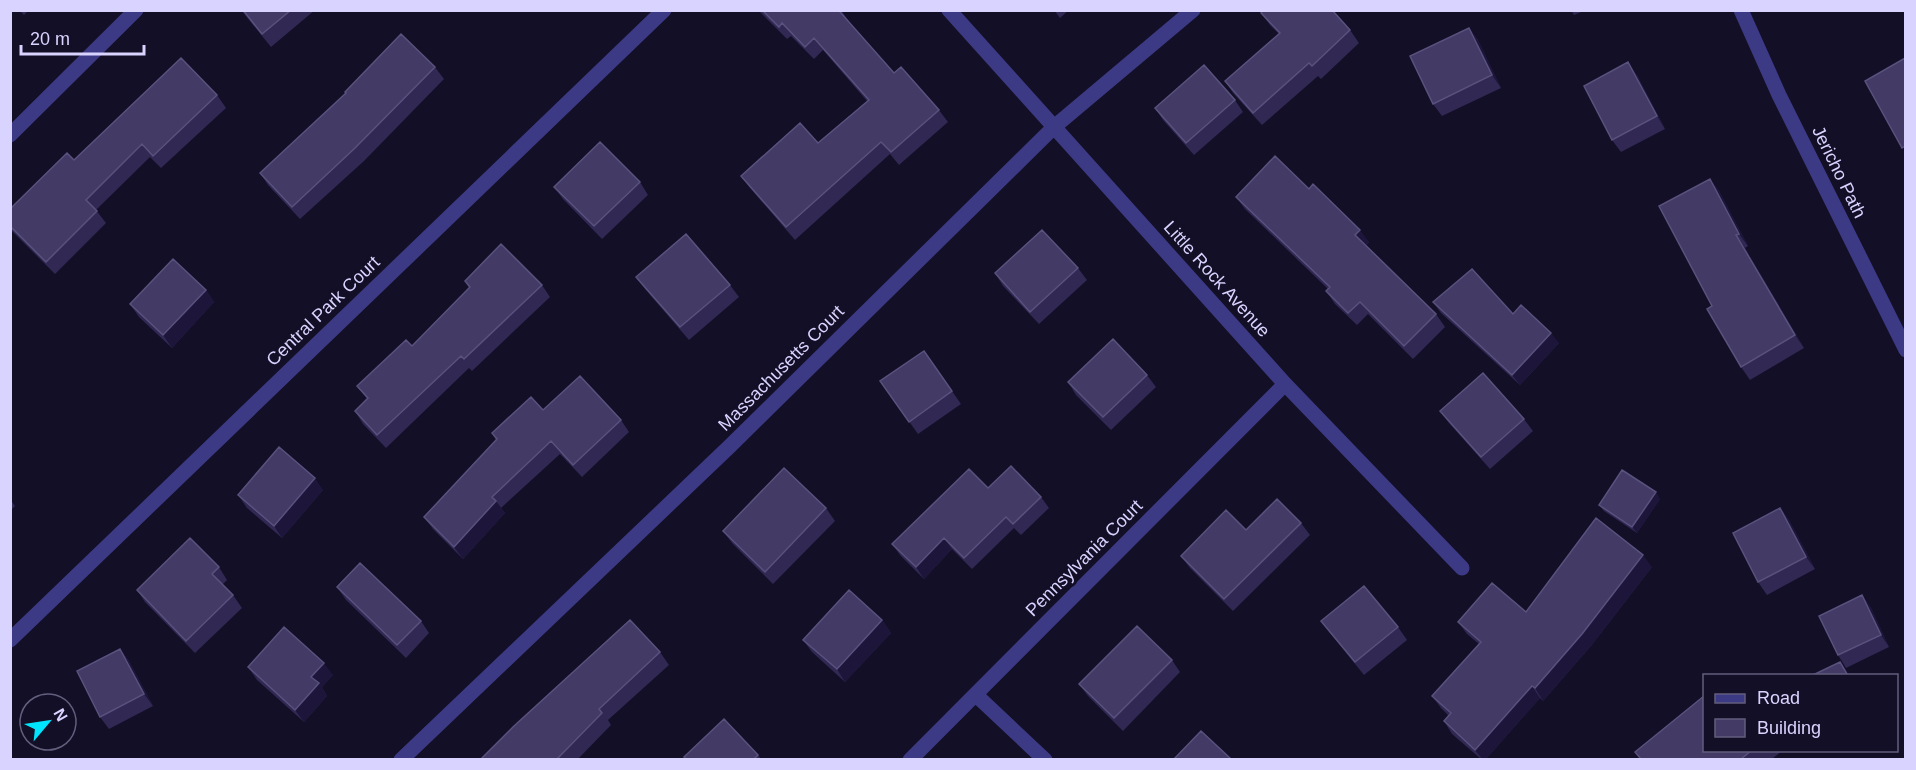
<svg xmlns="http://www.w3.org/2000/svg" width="1916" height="770" font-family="Helvetica,sans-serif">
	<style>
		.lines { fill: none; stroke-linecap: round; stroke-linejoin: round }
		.minor { stroke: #3d3a85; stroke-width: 15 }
		.wall { fill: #312854 }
		.shaded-wall { fill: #1d163a }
		.building { fill: #433a66; stroke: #5a527e; stroke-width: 1.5 }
		.labels { text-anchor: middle; stroke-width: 6; stroke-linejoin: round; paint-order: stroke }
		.street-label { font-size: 18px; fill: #d9d4ff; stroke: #130f26 }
	</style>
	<rect width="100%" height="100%" fill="#130f26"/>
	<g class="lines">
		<path class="minor" d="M 949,10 L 1285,384 L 1462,568
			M 1741,10 L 1779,95 L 1906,350
			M 10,135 L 136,10
			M 10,640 L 664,10
			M 976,695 L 1045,760
			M 401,760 L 730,446 L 1054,127 L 1193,10
			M 910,760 L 1285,384"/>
	</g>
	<path class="wall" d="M 19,10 L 29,10 L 24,15 Z
		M 241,10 L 315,10 L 271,47 Z
		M 758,10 L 841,10 L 850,23 L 894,73 L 939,110 L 948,122 L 899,165 L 890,154 L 795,240 L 750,188 L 741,176 L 818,143 L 867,101 L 823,50 L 814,59 L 791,36 L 787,39 Z
		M 1054,10 L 1069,10 L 1060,18 Z
		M 1571,10 L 1586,10 L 1574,15 Z
		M 1261,13 L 1350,30 L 1359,43 L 1321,79 L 1318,76 L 1262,125 L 1233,93 L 1225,81 L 1279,34 L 1270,25 Z
		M 1469,28 L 1478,40 L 1501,88 L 1442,116 L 1433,104 Z
		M 435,67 L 444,79 L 364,161 L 300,219 L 268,185 L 260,173 Z
		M 1637,75 L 1665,129 L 1621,152 L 1612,140 Z
		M 217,95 L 226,108 L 161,168 L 150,157 L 96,210 L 106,223 L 55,274 L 11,230 L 10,209 L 74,160 Z
		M 1235,100 L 1243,112 L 1194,155 L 1163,120 L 1155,108 Z
		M 1710,179 L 1719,191 L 1748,246 L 1745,248 L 1804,348 L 1750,380 L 1741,367 L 1712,306 Z
		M 640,182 L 648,195 L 602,239 L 563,199 L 554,187 Z
		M 1309,189 L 1369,242 L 1366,245 L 1436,314 L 1445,327 L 1413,359 L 1368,314 L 1357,325 L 1335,304 L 1326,291 L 1328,289 L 1245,209 L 1236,197 Z
		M 1078,268 L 1087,280 L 1039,324 L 1003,286 L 995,273 Z
		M 636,277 L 730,285 L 739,297 L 689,340 L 645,289 Z
		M 465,281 L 542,285 L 550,297 L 472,371 L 469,368 L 386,448 L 363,424 L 355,411 L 367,399 L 357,386 L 412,346 L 469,288 Z
		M 206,290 L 214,302 L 172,348 L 139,317 L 130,304 Z
		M 1433,302 L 1559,343 L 1520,385 L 1441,313 Z
		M 924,351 L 961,404 L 918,434 L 880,381 Z
		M 1147,375 L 1156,387 L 1111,430 L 1076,395 L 1068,382 Z
		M 543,410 L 621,420 L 629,432 L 582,477 L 560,454 L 501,508 L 505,513 L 463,559 L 433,529 L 424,517 L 496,440 L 492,433 Z
		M 1440,411 L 1524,419 L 1533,431 L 1490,469 L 1449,423 Z
		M 988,488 L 1041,497 L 1049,508 L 1021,535 L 1014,528 L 972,569 L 952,549 L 924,579 L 900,555 L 892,544 Z
		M 323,490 L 282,538 L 247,508 L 238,495 Z
		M 10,499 L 15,506 L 10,511 Z
		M 1660,499 L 1637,533 L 1604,511 L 1599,505 Z
		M 826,508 L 835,521 L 773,584 L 732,543 L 723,531 Z
		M 1780,508 L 1789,520 L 1815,569 L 1767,595 L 1758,582 Z
		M 1301,523 L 1310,535 L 1233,611 L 1190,568 L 1181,556 L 1246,530 Z
		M 219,567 L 227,580 L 222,585 L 233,595 L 242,608 L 195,653 L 145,602 L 137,590 Z
		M 1652,567 L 1591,646 L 1543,701 L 1540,698 L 1486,759 L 1481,759 L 1452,734 L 1444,721 L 1449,716 L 1441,708 L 1432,696 L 1479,644 L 1467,634 L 1458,622 L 1526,612 Z
		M 337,587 L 421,621 L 429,633 L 406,658 L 346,600 Z
		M 1862,595 L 1871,608 L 1889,647 L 1846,668 L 1838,655 Z
		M 882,620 L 891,633 L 845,682 L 812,652 L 803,640 Z
		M 1321,621 L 1398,627 L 1407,640 L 1364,675 L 1330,633 Z
		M 120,649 L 129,661 L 153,706 L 109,729 L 100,717 Z
		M 660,652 L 669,665 L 608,720 L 611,725 L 578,759 L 481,759 Z
		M 1172,660 L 1180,672 L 1123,731 L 1088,696 L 1079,684 Z
		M 248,667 L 333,675 L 322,687 L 327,696 L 304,722 L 257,680 Z
		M 1704,750 L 1783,750 L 1772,759 L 1640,759 L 1635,752 Z
		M 758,755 L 761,759 L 685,759 Z"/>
	<path class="shaded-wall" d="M 1469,28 L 1478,40 L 1501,88 L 1492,75 Z
		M 1628,62 L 1637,75 L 1665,129 L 1657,116 Z
		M 1710,179 L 1719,191 L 1748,246 L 1739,234 Z
		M 1360,230 L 1369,242 L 1364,247 L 1355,235 Z
		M 1736,235 L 1745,248 L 1804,348 L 1795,335 Z
		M 206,290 L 214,302 L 172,348 L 163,335 Z
		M 1551,333 L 1559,343 L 1520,385 L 1512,375 Z
		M 315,478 L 323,490 L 282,538 L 274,526 Z
		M 1656,492 L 1660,499 L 1637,533 L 1632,527 Z
		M 496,501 L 505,513 L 463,559 L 454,547 Z
		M 1780,508 L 1789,520 L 1815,569 L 1806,557 Z
		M 944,538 L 952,549 L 924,579 L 916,567 Z
		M 1643,555 L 1652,567 L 1591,646 L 1543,701 L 1535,688 Z
		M 1862,595 L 1871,608 L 1889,647 L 1881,635 Z
		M 882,620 L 891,633 L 845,682 L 837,669 Z
		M 120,649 L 129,661 L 153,706 L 144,694 Z
		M 324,663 L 333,675 L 322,687 L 327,696 L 304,722 L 295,710 L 311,677 Z
		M 1532,686 L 1540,698 L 1486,759 L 1482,759 L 1475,750 Z"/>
	<path class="building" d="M 243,10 L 291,10 L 262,34 Z
		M 762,10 L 841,10 L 840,12 L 894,73 L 901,67 L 939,110 L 891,152 L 881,142 L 786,227 L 741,176 L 800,123 L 818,143 L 869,100 L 814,38 L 805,47 L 782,23 L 779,27 Z
		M 1263,10 L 1332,10 L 1350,30 L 1312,66 L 1309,63 L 1253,113 L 1225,81 L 1280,33 L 1261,13 Z
		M 1469,28 L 1492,75 L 1433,104 L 1410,56 Z
		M 401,34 L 435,67 L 355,148 L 292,207 L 260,173 L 346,93 L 345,92 Z
		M 181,58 L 217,95 L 153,156 L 142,144 L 86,200 L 97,211 L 46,262 L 10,226 L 10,209 L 67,153 L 74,160 Z
		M 1905,58 L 1905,146 L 1902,148 L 1865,81 Z
		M 1628,62 L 1657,116 L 1612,140 L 1584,86 Z
		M 1204,65 L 1235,100 L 1186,143 L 1155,108 Z
		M 600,142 L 640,182 L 594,226 L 554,187 Z
		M 1275,156 L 1309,189 L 1313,184 L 1360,230 L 1355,235 L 1436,314 L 1404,346 L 1360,302 L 1348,313 L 1326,291 L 1330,287 L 1236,197 Z
		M 1710,179 L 1739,234 L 1736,235 L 1795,335 L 1741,367 L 1707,309 L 1712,306 L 1659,206 Z
		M 1042,230 L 1078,268 L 1030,312 L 995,273 Z
		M 686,234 L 730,285 L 680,327 L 636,277 Z
		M 501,244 L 542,285 L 464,359 L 461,356 L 377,435 L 355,411 L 368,398 L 357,386 L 406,340 L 412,346 L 470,287 L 465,281 Z
		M 173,259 L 206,290 L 163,335 L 130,304 Z
		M 1472,269 L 1513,314 L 1521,305 L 1551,333 L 1512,375 L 1433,302 Z
		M 1113,339 L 1147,375 L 1103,417 L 1068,382 Z
		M 924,351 L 952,391 L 909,422 L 880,381 Z
		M 1483,373 L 1524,419 L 1481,457 L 1440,411 Z
		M 580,376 L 621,420 L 573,465 L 551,441 L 492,497 L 496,501 L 454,547 L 424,517 L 497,439 L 492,433 L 531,397 L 543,410 Z
		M 279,447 L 315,478 L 274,526 L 238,495 Z
		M 1011,466 L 1041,497 L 1013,524 L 1006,517 L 964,558 L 944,538 L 916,567 L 892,544 L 969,469 L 988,488 Z
		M 784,468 L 826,508 L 765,572 L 723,531 Z
		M 1622,470 L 1656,492 L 1632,527 L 1599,505 Z
		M 1277,499 L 1301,523 L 1224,599 L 1181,556 L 1226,510 L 1246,530 Z
		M 1780,508 L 1806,557 L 1758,582 L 1733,533 Z
		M 1596,518 L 1643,555 L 1582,634 L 1535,688 L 1532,686 L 1475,750 L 1444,721 L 1451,713 L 1432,696 L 1481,642 L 1458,622 L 1492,583 L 1526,612 Z
		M 190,538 L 219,567 L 212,574 L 233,595 L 186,641 L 137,590 Z
		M 360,563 L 421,621 L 397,645 L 337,587 Z
		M 1364,586 L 1398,627 L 1355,662 L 1321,621 Z
		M 849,590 L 882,620 L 837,669 L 803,640 Z
		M 1862,595 L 1881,635 L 1838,655 L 1819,616 Z
		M 630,620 L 660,652 L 599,709 L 602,713 L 557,759 L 481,759 L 514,726 Z
		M 1137,626 L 1172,660 L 1114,718 L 1079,684 Z
		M 284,627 L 324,663 L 311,677 L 319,683 L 295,710 L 248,667 Z
		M 120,649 L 144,694 L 100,717 L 77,671 Z
		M 1840,662 L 1847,674 L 1846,675 L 1813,675 Z
		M 1704,696 L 1704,750 L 1752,750 L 1741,759 L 1641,759 L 1635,752 Z
		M 724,719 L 758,755 L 754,759 L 686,759 L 684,757 Z
		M 1201,731 L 1231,759 L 1174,759 Z"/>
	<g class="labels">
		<g class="street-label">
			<text transform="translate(1839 172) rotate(64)" y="6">Jericho Path</text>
			<text transform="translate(1217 279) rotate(48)" y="6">Little Rock Avenue</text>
			<text transform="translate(323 311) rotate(-44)" y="6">Central Park Court</text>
			<text transform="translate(781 368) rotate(-45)" y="6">Massachusetts Court</text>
			<text transform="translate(1084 558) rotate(-45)" y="6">Pennsylvania Court</text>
		</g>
	</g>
	<rect width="1916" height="770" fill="none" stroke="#d9d4ff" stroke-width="24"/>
	<rect x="1703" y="674" width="195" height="78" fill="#130f26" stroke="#625e7d" stroke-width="1.5"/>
	<rect x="1715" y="694" width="30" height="9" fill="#3d3a85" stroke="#625e7d" stroke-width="1.5"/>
	<text x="1757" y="704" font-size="18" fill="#d9d4ff">Road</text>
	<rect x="1715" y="719" width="30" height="18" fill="#433a66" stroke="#625e7d" stroke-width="1.5"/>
	<text x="1757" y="734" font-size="18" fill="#d9d4ff">Building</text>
	<g transform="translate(48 722) rotate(61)"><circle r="28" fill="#130f26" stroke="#625e7d" stroke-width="1.5"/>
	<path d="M0-4.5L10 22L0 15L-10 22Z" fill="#00e5ff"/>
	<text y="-9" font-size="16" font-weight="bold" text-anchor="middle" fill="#d9d4ff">N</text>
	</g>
	<path d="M21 45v9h123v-9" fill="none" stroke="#d9d4ff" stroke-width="3"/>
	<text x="30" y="45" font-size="18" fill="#d9d4ff" stroke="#130f26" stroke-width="4.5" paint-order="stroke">20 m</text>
</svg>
